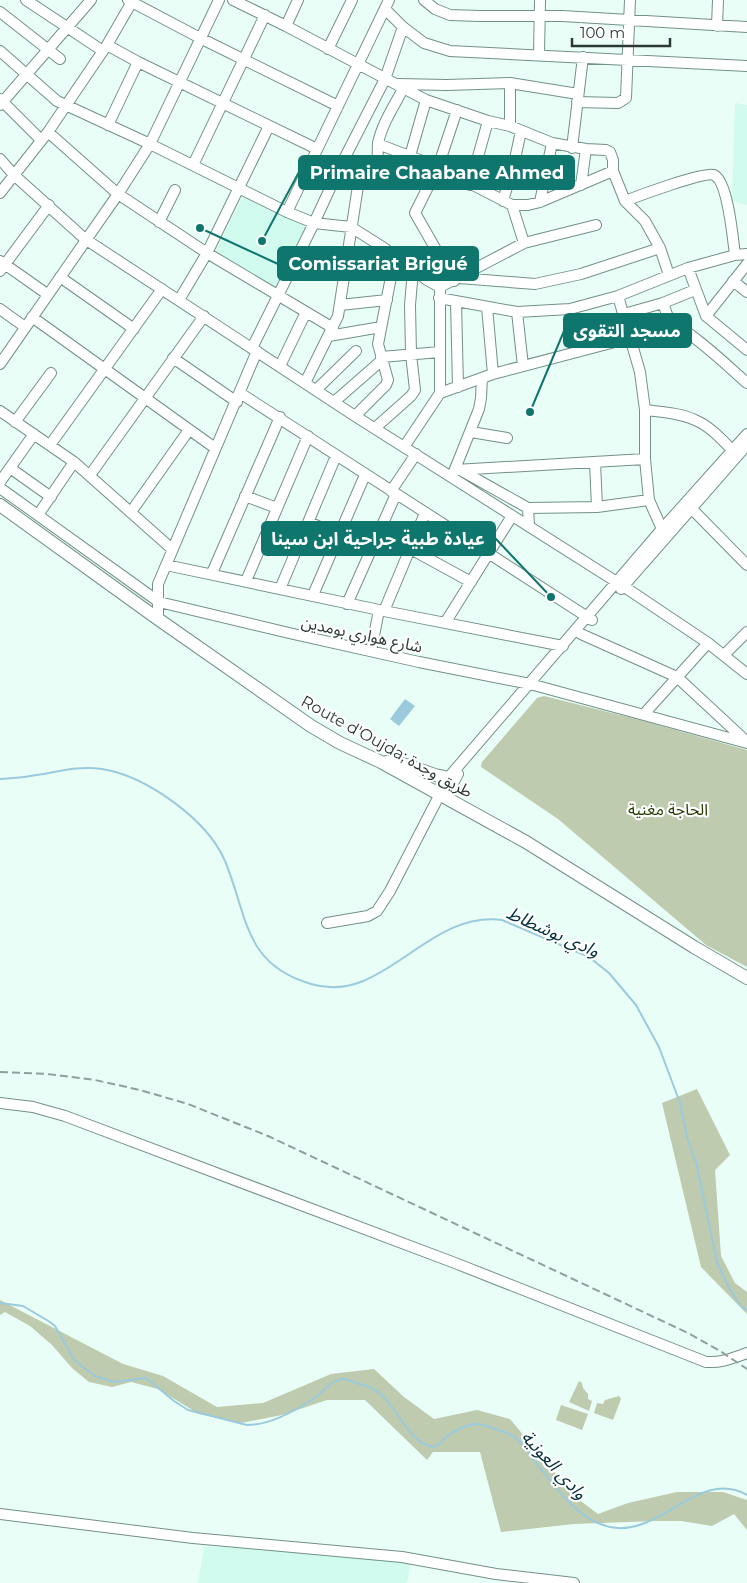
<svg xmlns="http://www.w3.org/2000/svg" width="747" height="1583" font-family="Montserrat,'Noto Sans Arabic',sans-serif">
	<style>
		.built { fill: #d0fbee }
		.green { fill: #becbae }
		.water { fill: #9bcadc }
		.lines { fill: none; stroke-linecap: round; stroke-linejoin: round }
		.stream { stroke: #9bcadc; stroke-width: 2 }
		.minor-casing { stroke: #729187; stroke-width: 12 }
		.major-casing { stroke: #729187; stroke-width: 14 }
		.minor { stroke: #fff; stroke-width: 10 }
		.major { stroke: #fff; stroke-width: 12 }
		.rail { stroke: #8fa09b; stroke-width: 2; stroke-dasharray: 8 4; stroke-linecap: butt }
		.labels { text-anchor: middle; stroke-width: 4.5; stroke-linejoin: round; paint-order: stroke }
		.street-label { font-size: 16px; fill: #2c3935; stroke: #fff }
		.park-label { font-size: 16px; fill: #293c00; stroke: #fff }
		.water-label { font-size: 18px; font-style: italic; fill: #03303d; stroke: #fff }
		.leader { fill: none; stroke: #0f766e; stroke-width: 2 }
		.callout-dot { fill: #0f766e; stroke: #fff; stroke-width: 2 }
		.callout { fill: #0f766e; stroke: #0f766e; stroke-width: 2 }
		.callout-label { font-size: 18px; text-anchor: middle; font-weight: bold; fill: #fff }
	</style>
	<rect width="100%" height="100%" fill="#eafef8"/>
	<path class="built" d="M 735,103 L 747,105 L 747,205 L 732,201 Z
		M 243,195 L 310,229 L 280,294 L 214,254 Z
		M 204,1547 L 247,1547 L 411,1562 L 407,1583 L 198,1583 Z"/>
	<path class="green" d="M 544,696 L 640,720 L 747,750 L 747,967 L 706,945 L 558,819 L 481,767 L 482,762 L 537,698 Z
		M 697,1089 L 730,1155 L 715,1170 L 721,1256 L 735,1283 L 747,1292 L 747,1314 L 701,1267 L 662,1103 Z
		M 0,1300 L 123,1364 L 163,1376 L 217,1407 L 263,1403 L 331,1374 L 374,1369 L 404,1397 L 434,1419 L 477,1410 L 510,1419 L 574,1496 L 598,1514 L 628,1503 L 677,1492 L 723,1492 L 747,1500 L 747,1530 L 734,1514 L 712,1526 L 681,1521 L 655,1521 L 574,1524 L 501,1532 L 480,1452 L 433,1452 L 427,1460 L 365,1400 L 327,1400 L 282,1415 L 241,1423 L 199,1414 L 158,1389 L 131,1382 L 112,1387 L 89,1382 L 72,1368 L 52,1345 L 30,1326 L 5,1312 L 0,1315 Z
		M 579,1381 L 582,1383 L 583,1388 L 588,1394 L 588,1399 L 592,1401 L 589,1411 L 569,1402 Z
		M 619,1396 L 621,1399 L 613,1420 L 594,1413 L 597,1403 L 603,1404 L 605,1400 Z
		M 561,1405 L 588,1414 L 582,1430 L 556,1420 Z"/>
	<path class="water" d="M 405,699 L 415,706 L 399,726 L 390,719 Z"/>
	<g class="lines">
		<path class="stream" d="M 0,779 C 10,778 20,778 30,776 C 53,773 78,765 102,769 C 146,776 207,819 225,861 C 248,916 243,964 311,984 C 384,1006 426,910 502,920 L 589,957 L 609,973 L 636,1005 L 659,1047 L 680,1103 L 688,1141 L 696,1162 L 717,1262 L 728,1286 L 740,1305 L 747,1311
			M 0,1303 L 23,1306 L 50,1322 L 55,1326 L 75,1361 L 95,1376 L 114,1382 L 146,1378 L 174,1401 L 188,1410 L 247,1425 C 269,1425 295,1411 313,1399 C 323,1393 332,1378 344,1379 C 349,1380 354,1382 359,1384 C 363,1385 369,1386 373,1389 C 390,1397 400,1423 415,1437 C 418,1440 423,1444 427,1445 C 431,1447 435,1447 438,1445 C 441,1443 443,1440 446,1437 C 455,1431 466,1424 477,1424 C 483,1424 490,1427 495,1429 C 502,1431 510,1434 516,1438 C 522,1444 528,1452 533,1459 C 554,1484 576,1520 610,1527 C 660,1538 699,1467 747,1495"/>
		<defs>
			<path id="minor" d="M 26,0 L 103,51
				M 128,0 L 202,39 L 338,106
				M 233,0 L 286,26 L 426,100 L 488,121 L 510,126 L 552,143 L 586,149 L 606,150 L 610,152 L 613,160 L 613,171 L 625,201 L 645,221 L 660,248 L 669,275
				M 424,0 L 435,9 L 450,15 L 480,16 L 562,16 L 747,27
				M 385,9 L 403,27 L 424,43 L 450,51 L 747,66
				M 0,12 L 60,59
				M 286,26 L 298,0
				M 717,26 L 718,0
				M 107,45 L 138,62 L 317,149
				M 328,49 L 352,0
				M 0,51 L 57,101 L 150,144 L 287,212 L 314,223 L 351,227 L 384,248 L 427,280 L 440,287
				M 539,55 L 540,0
				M 398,84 L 447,85 L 510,83 L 578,94
				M 0,99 L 41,140
				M 577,102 L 618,103 L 626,98 L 630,0
				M 0,105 L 91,0
				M 108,125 L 138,62
				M 510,126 L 510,83
				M 48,132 L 118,194 L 207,253 L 333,328
				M 378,144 L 438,167 L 512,205 L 528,205 L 540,202 L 613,171
				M 572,148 L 583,57
				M 410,156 L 426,100
				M 0,159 L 14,175 L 85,239 L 355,416 L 623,586 L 708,643 L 747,674
				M 193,165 L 265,15
				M 340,167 C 348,170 362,176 371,173 C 380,169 377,151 378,143 C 382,124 394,106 403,89
				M 470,185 L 488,121
				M 581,185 L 586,149
				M 0,193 L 48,132 L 107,45 L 133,0
				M 503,201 L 515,159 L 521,131
				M 625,201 C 638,196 705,171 714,175 C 728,181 733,240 735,255
				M 540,202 L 552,143
				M 512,205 L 524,243
				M 287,212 L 389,0
				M 159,222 L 175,190
				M 0,261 L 47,294
				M 688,268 L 706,316 L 747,350
				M 0,271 L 49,205
				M 60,277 L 134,329
				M 459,278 L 535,284 L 581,274 L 660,248
				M 454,281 L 415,213 L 438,167 L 457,110
				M 733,281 L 747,292
				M 439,298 L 517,312 L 570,309 L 618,296 L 688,268 L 735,255 L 747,254
				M 179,300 L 207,253 L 269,126
				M 456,301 L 458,387
				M 663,303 L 670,323
				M 340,305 L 387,300
				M 487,307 L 493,374
				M 0,309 L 25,327
				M 517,312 L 523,366
				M 624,314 L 663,303 L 695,290
				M 706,316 L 747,264
				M 32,317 L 215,448
				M 329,336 L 381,327
				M 252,348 L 314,223 L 340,167 L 385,79 L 403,27
				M 381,357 L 440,352
				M 173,358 L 237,402
				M 0,364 L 118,194 L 150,144 L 219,0
				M 280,366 L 306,312
				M 305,383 L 338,316 L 360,173
				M 316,390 L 356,351
				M 240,393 L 592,620
				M 440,393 L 493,374 L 630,338 L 670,323 C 688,328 731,369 747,383
				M 334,402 L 382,360
				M 645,410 C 662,412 680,413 695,420 C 712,427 725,443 737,455
				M 0,411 L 74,462 L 172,549
				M 355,416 L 386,385 L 388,380 L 378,344 L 390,282 L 396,257
				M 15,422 L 51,373
				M 375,428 L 411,396 L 415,390 L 411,354 L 410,305 L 413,270
				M 471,432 L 507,438
				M 50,445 L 162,289
				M 404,447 L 440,393 L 440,287 L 524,243 L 596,225
				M 645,459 L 649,500 L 662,529 L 666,533
				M 595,462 L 597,507
				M 10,468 L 51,497
				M 455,470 L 645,459 L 645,410 L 640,372 L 618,296
				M 462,471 L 528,508
				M 453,474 L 479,409 L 481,398 L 482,378
				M 90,475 L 204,316
				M 0,482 L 34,434
				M 0,488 L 159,602 L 289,633 L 419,662 L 530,684 L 747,743
				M 391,491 L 416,454
				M 245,496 L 277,508
				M 691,508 L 747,565
				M 131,512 L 189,430
				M 38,515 L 74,462
				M 309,522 L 339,536
				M 529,526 L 528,508 L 597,507 L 649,500
				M 409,548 L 471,582
				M 166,565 L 384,611 L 563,646
				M 212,573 L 280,417
				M 246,581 L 308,436
				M 280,589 L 336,456
				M 621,589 L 747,445
				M 313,595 L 365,475
				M 347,604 L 396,494
				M 384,611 L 425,513
				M 158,619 L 158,584 L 257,351
				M 445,623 L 512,516
				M 581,634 L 677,677 L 746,741
				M 371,651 L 379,610
				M 724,655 L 747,632
				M 644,714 L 708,643
				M 436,792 L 662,529 L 747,434
				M 447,798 L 452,785 L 458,774
				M 327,923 L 368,916 L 377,911 L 390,891 L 440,794
				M 0,1103 L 33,1107 L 65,1116 L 455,1263 L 706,1362 C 722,1363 733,1358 747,1353
				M 0,1514 L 193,1538 L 402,1557 L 496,1574 L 574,1583"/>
			<path id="major" d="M 0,505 L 158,619 L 311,726 L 340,743 L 381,762 L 526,842 L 694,947 L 747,978
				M 387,762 L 403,764 L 435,775 L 454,779"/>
		</defs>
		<use href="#minor" class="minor-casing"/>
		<use href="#major" class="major-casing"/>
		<use href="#minor" class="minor"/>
		<use href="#major" class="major"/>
		<path class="rail" d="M 0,1072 L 47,1074 L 95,1080 L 140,1090 L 188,1104 L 268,1136 L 688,1333 L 720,1351 L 747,1369"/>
	</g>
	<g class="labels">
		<g class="street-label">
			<text transform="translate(362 634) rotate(12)" y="6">شارع هواري بومدين</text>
			<text transform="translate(387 746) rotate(29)" y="6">Route d'Oujda; طريق وجدة</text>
		</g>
		<g class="park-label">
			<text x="668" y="815">الحاجة مغنية</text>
		</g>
		<g class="water-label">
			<text transform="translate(553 932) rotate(24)" y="6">وادي بوشطاط</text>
			<text transform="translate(554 1465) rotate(47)" y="6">وادي العونية</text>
		</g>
	</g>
	<path class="leader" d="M262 241L299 172M200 228L278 264M530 412L564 331M551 597L495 538"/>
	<g class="callout-dot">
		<circle cx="262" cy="241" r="5"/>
		<circle cx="200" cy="228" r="5"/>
		<circle cx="530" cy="412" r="5"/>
		<circle cx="551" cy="597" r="5"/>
	</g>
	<g class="callout">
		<rect x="299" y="156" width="275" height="33" rx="5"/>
		<rect x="278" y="247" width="200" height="33" rx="5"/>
		<rect x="564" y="314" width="127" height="33" rx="5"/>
		<rect x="262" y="522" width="233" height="33" rx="5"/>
	</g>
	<g class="callout-label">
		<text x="437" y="179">Primaire Chaabane Ahmed</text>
		<text x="378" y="270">Comissariat Brigué</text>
		<text x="627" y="337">مسجد التقوى</text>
		<text x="378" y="545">عيادة طبية جراحية ابن سينا</text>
	</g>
	<path d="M572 38v8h98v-8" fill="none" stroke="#2c3935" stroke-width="2.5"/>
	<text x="580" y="38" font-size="15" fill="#2c3935" stroke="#ffffff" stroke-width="4" paint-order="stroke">100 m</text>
</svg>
